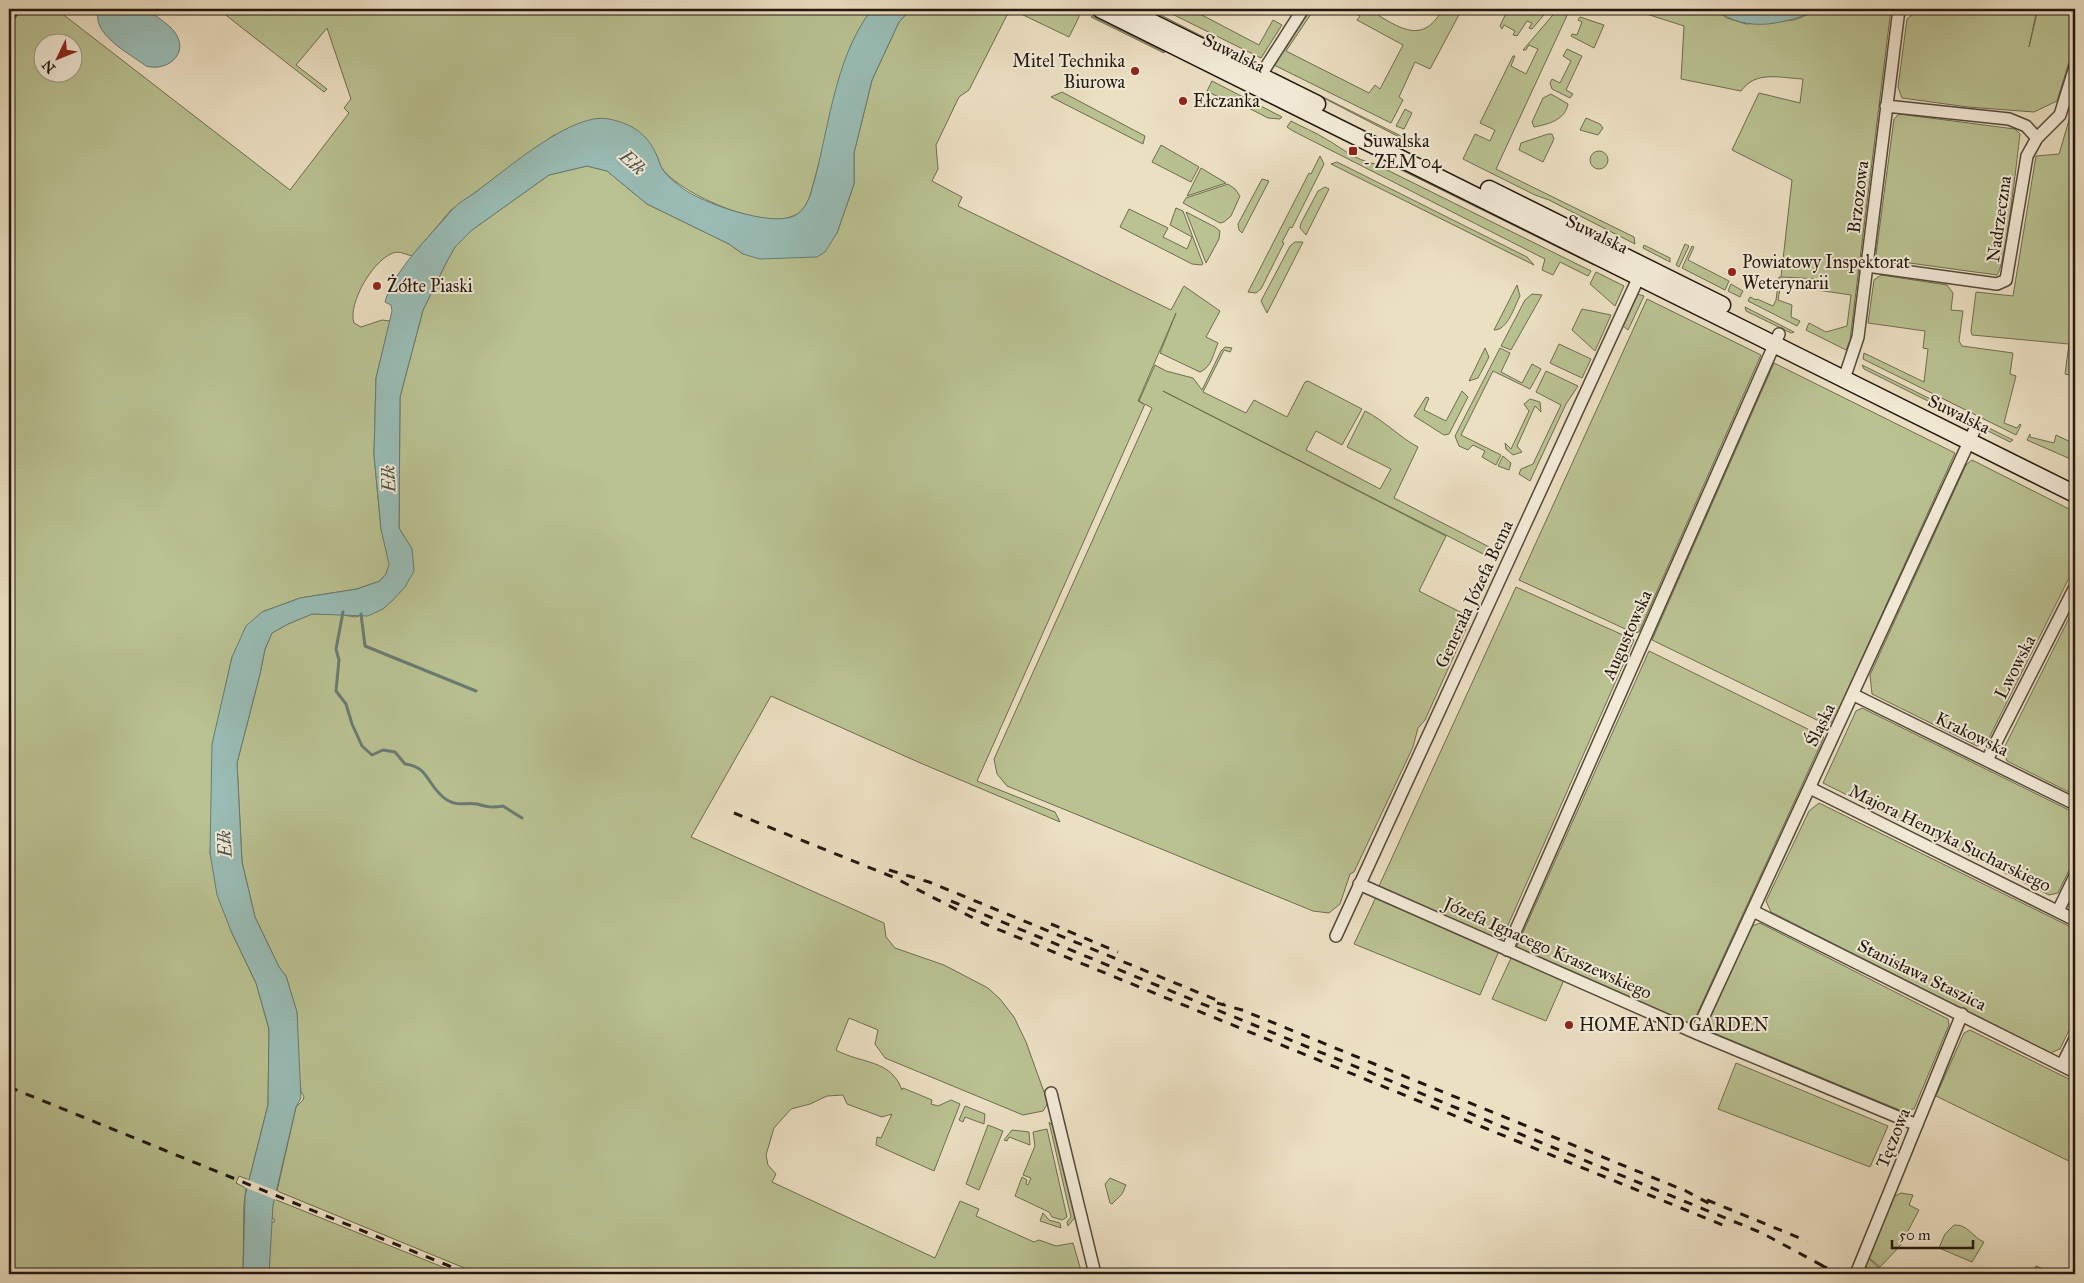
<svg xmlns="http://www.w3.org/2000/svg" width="2084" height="1283" font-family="'IM FELL Great Primer',serif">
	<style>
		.green { fill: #bac292; stroke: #6e6c50; fill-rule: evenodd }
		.water { fill: #99bdb6; stroke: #697b73 }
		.pier { fill: #ece0c3 }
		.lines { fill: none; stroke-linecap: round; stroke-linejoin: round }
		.stream { stroke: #697b73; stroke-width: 3 }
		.street-casing { stroke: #54493c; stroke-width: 14 }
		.secondary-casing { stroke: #22170f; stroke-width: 19 }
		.street { stroke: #f3ebd8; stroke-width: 11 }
		.secondary { stroke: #f3ebd8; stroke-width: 16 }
		.rail { stroke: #22170f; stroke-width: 3; stroke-dasharray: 9 9; stroke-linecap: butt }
		.poi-dot { fill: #8f2418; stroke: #f3ebd8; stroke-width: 2 }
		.labels { text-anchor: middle; stroke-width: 4; stroke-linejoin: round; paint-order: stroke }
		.street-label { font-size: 18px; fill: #22170f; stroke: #f3ebd8 }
		.poi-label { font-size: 18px; fill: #22170f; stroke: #f3ebd8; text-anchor: start }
		.water-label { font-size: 19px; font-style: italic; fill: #4c5149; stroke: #f3ebd8 }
	</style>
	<rect width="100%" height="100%" fill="#ece0c3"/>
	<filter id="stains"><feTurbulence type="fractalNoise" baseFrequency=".004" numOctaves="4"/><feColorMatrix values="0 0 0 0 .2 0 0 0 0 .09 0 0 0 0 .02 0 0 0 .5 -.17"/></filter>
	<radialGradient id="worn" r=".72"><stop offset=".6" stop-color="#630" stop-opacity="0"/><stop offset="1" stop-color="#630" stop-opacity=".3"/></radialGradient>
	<path class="green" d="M 21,9 L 56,9 L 290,190 L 349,113 L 344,108 L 351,99 L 327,28 L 296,65 L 327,89 L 324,92 L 218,9 L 872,9 L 851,45 L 810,196 C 806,205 803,212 793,216 C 763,230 684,195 664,171 C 660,167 658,159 656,154 L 554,135 L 451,210 L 412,256 C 408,255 401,252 397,252 C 375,255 347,304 354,323 L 361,327 L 382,320 L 390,321 L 376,378 L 374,455 L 381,529 L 390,564 L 386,574 L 380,581 L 357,589 L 300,598 L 262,612 L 232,657 L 223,698 L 210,853 L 231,931 L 256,983 L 269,1029 L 268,1105 L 249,1180 L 239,1176 L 236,1183 L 246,1188 L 244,1205 L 243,1274 L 9,1274 L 9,29 ZM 42,42 L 72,42 L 72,72 L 42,72 Z
		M 911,9 L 1071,9 L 1078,12 L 1079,17 L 1069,37 L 1019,13 L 1007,15 L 969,90 L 959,97 L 936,145 L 938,169 L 932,181 L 962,197 L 958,206 L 1171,310 L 1184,286 L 1220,311 L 1206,337 L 1218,343 C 1213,354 1212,367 1200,372 L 1160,353 L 1176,313 L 1138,401 L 1144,404 L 1139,401 L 1155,365 L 1166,371 L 1193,378 L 1202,390 L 1221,351 L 1225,347 L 1232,348 L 1230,352 L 1224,350 L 1203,392 L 1246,413 L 1254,400 L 1287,417 L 1305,382 L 1308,381 L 1362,409 L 1342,445 L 1316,431 L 1306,450 L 1380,489 L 1391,469 L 1347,447 L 1365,411 C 1385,421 1399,437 1418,447 L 1394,498 L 1495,550 L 1491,558 L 1163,391 L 1446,536 L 1419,591 L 1464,614 L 1470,618 L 1467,627 L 1425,720 L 1418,728 L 1413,747 L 1354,872 L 1350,874 L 1340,904 L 1329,913 L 1313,911 L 1007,786 L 997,774 L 994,759 L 1152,408 L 1145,404 L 977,781 L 1055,812 L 1060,822 L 918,762 L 771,696 L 691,837 L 884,923 L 886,937 L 895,948 L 944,965 L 988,988 L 1000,999 L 1014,1017 L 1026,1042 L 1048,1103 L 1043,1111 L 1023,1115 L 885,1058 L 875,1044 L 878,1030 L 849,1018 L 836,1050 C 861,1064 891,1059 902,1090 L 903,1088 L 932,1100 L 931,1104 L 938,1106 L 951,1100 L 960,1104 L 934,1171 L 876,1145 L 877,1137 L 881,1138 L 892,1114 L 882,1117 L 847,1104 L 843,1095 L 827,1096 L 810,1104 L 791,1109 L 774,1128 L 766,1155 L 768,1165 L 776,1174 L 772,1182 L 935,1258 L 960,1201 L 979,1209 L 976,1216 L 1034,1242 L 1039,1240 L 1056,1246 L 1073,1243 L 1082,1274 L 479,1274 L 277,1191 L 296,1107 L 303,1100 L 304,1096 L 301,1092 L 298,1067 L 297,1013 L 286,976 L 279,967 L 255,917 L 242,862 L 237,763 L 260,674 L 265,649 L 272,633 L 288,624 L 312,614 L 337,614 L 355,617 L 383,609 L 405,587 L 412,549 L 399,528 L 400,397 L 423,310 L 446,263 L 455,247 L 472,230 L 549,175 L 587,166 L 607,171 L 647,204 L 729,244 L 743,254 L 837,233 L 854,184 L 854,153 L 872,80 L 899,22 Z
		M 1141,9 L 1149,9 L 1227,49 L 1226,51 Z
		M 1162,9 L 1202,9 L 1200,14 L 1259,45 L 1273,20 L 1282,25 L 1261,58 Z
		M 1348,9 C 1354,9 1362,7 1367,9 C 1372,10 1377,14 1381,17 C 1408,33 1425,40 1443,9 L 1462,9 L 1430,69 L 1415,62 L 1399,97 L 1403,100 L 1391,123 L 1274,65 L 1309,12 L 1311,14 L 1286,51 L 1369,93 L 1375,85 L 1380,89 L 1403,45 L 1357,20 L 1360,16 Z
		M 1502,9 L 1549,9 L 1532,29 L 1529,28 L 1532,23 L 1527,21 L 1517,36 L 1513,35 L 1515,31 L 1504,25 L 1502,29 L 1500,26 L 1507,11 Z
		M 1558,9 L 1570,9 L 1496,169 L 1634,237 L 1635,244 L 1549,200 L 1535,195 L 1463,159 L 1475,134 L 1490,141 L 1495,130 L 1480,123 L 1513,56 L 1515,56 L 1511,66 L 1526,74 L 1538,49 L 1529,45 L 1526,50 L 1523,50 Z
		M 1631,9 L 1714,9 L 1727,18 L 1746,24 L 1794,20 L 1822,9 L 1891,9 L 1850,340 L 1846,350 L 1806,330 L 1809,323 L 1826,332 L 1847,326 L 1851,295 L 1817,290 L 1818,279 L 1782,277 L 1778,300 L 1792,305 L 1791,317 L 1800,321 L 1797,326 L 1748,301 L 1750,297 L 1756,300 L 1757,299 L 1773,306 L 1776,300 L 1779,277 L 1781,277 L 1792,180 L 1732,150 L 1759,93 L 1800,103 L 1803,79 C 1780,78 1756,70 1741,91 L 1681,79 L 1684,26 Z
		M 1912,9 L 2037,9 L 2029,47 L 2038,9 L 2075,9 L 2075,43 L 2057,101 L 2034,112 L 1968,107 L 1902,98 L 1898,87 L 1907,19 L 1911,16 Z
		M 1092,16 L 1165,52 L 1164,53 L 1091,17 Z
		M 1580,17 L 1604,25 L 1594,48 L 1571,36 L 1572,34 L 1577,35 L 1582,22 L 1578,20 Z
		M 1567,49 L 1582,56 L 1566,90 L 1573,94 L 1570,98 L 1552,89 L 1550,83 L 1552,79 L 1560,83 L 1571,61 L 1563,56 Z
		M 1275,73 L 1407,139 L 1405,140 Z
		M 1212,81 L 1282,117 L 1280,119 L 1268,118 L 1229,98 L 1226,101 L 1207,91 Z
		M 1062,92 L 1145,136 L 1143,144 L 1051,97 Z
		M 1551,94 L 1568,104 C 1565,120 1549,124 1534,127 L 1532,122 L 1543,98 Z
		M 2075,100 L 2075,368 L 2074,376 L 2065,374 L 2069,344 L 1972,335 L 1971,331 L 1976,292 L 2013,296 L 2036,156 L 2059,154 Z
		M 1405,109 L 1412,113 L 1404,129 L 1396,126 Z
		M 1899,114 L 2015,129 L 2020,134 C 2017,157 2006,264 1997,275 L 1880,259 L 1876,254 L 1894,119 Z
		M 1586,118 L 1600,124 L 1603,128 L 1598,135 L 1580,130 Z
		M 1291,121 C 1302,127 1315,132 1326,139 C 1345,150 1353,159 1375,164 L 1591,271 L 1588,276 L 1560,262 L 1553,275 L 1542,270 L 1545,259 L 1293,131 L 1287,127 Z
		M 1548,134 L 1552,134 L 1554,139 L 1543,162 L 1519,150 L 1521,143 Z
		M 1161,145 L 1199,167 L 1191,182 L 1152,162 Z
		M1590 160a9 9 0 1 1 18 0a9 9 0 1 1-18 0Z
		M 1320,156 L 1324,164 L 1292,228 L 1290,227 L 1282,242 L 1284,243 L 1261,289 L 1256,293 L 1248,292 L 1309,173 L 1311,174 Z
		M 1390,161 L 1597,263 L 1594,265 L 1389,164 Z
		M 1337,162 L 1527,257 L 1534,265 L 1331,164 Z
		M 1201,168 L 1226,183 L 1187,196 Z
		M 1262,179 L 1269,181 L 1242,233 L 1239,230 L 1238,224 Z
		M 1228,184 L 1235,189 L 1240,196 L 1231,216 L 1224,222 L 1220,223 L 1183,203 L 1186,198 Z
		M 1325,187 L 1329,189 L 1306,235 L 1300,228 L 1301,223 L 1318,191 Z
		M 1176,208 L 1183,211 L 1203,264 L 1201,265 L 1192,264 L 1120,227 L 1129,209 L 1168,228 L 1163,237 L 1187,249 L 1192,237 L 1170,225 Z
		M 1186,212 L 1215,227 L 1220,231 L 1219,239 L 1206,263 Z
		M 1295,242 L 1303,242 L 1267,313 L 1261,301 L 1290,246 Z
		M 1685,244 L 1689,246 L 1679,267 L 1676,265 Z
		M 1644,245 L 1670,258 L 1670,262 L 1643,248 Z
		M 1692,246 L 1694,247 L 1688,260 L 1729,281 L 1725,290 L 1682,268 Z
		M 1596,272 L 1624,286 L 1615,306 L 1590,284 Z
		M 1881,275 L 1947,285 L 1953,293 L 1951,310 L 1963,311 L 1959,341 L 1962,346 L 2013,353 L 2010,374 L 2016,376 L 2004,423 L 2017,428 L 2020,424 L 2021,425 L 2016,435 L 1863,359 L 1864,353 L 1924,382 L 1928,349 L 1923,348 L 1925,331 L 1868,323 L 1874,280 Z
		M 1731,284 L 1743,291 L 1740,297 L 1728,291 Z
		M 1517,285 L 1520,296 C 1514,307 1508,330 1494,330 Z
		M 1532,294 L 1542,295 L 1511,350 L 1501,346 L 1525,300 Z
		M 1637,294 L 1644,296 L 1628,330 L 1622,325 Z
		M 1647,299 L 1761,355 L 1639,632 L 1634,633 L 1519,580 Z
		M 1745,307 L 1794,332 L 1791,333 L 1746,311 Z
		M 1582,309 L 1611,315 L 1595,351 L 1572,330 Z
		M 1559,344 L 1591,359 L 1582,378 L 1550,363 Z
		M 1485,348 L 1489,357 L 1478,378 L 1469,381 Z
		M 1500,348 L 1510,353 L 1501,372 L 1522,383 L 1532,364 L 1541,369 L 1530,389 L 1493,371 L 1461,435 L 1501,455 L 1496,465 L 1482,457 L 1485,451 L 1473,445 L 1468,450 L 1459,446 L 1455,436 Z
		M 1774,363 L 1955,453 L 1833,722 L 1821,722 L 1652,640 Z
		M 1862,365 L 2013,440 L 2010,442 L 1864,369 Z
		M 1546,371 L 1578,386 L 1566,404 L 1530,481 L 1519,474 L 1521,469 L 1533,464 L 1561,405 L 1536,392 Z
		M 1462,391 L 1468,397 L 1449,434 L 1444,435 L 1414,416 L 1426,397 L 1429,398 L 1424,410 L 1446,421 Z
		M 1530,399 L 1540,402 L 1541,412 L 1535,406 L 1517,446 L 1522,452 L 1513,455 L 1506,449 L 1505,443 L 1511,449 L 1529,411 L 1524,404 Z
		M 2030,434 L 2030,437 L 2054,443 L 2056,435 L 2075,444 L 2075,461 L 2027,440 Z
		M 1503,456 L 1511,463 L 1509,470 L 1498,466 Z
		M 1972,460 L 2075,512 L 2075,579 L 2070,577 L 2068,580 L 1987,742 L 1977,746 L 1872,694 L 1870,675 L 1966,465 Z
		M 1516,587 L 1634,640 L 1501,941 L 1379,886 Z
		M 2075,606 L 2075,795 L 2007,761 L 2003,750 Z
		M 1649,651 L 1824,737 L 1692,1025 L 1516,948 Z
		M 1862,708 L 2075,813 L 2075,858 L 2058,893 L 2049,895 L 1823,783 L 1856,711 Z
		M 1819,803 L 2075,929 L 2075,1018 L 2060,1049 L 2050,1053 L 1771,912 L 1766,901 L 1809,811 Z
		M 1376,897 L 1499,951 L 1480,995 L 1354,944 Z
		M 1760,923 L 1948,1019 L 1949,1025 L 1914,1109 L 1902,1111 L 1709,1031 L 1707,1025 L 1752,926 Z
		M 1512,956 L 1564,980 L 1546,1021 L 1492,999 Z
		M 1970,1030 L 2075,1082 L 2075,1164 L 1936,1096 L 1964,1033 Z
		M 1736,1063 L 1888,1126 L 1870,1167 L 1718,1109 Z
		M 965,1106 L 985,1114 L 984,1124 L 965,1117 L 963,1122 L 959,1120 Z
		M 1049,1122 L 1054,1127 L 1075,1217 L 1068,1226 L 1067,1222 L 1071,1217 Z
		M 988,1125 L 1003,1131 L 979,1190 L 966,1184 Z
		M 1047,1129 L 1067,1217 L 1062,1220 L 1052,1217 L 1049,1212 L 1015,1196 L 1022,1177 L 1027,1180 L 1026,1184 L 1028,1185 L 1031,1178 L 1023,1175 L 1035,1146 L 1033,1132 Z
		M 1012,1130 L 1029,1132 L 1030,1145 L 1009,1137 L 1007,1141 L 1004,1140 Z
		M 1110,1178 L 1126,1185 L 1122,1194 L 1112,1204 L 1110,1203 L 1105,1184 Z
		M 1901,1193 L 1913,1195 L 1909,1205 L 1919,1210 L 1900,1246 L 1880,1267 L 1868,1257 L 1893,1197 Z
		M 274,1199 L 460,1274 L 269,1274 L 270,1224 L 275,1221 L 271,1215 Z
		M 1043,1213 L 1049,1220 L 1060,1223 L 1061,1228 L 1040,1221 Z
		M 1954,1225 C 1968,1224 1972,1237 1984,1242 L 1972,1262 L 1939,1248 L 1945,1234 Z
		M 1868,1258 L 1886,1274 L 1871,1274 L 1865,1264 Z
		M 2036,1266 L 2056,1274 L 2032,1274 Z"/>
	<path class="water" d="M 99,9 C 111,9 136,5 146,9 C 150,10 155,16 159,18 C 165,23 172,27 176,34 C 189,55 166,72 146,66 C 129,53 90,34 99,9 Z
		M 872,9 L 911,9 L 899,22 L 872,80 L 854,153 L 854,184 L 837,233 L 825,252 L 817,257 L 760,259 L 743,254 L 729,244 L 647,204 L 607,171 L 587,166 L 549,175 L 472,230 L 455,247 L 446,263 L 423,310 L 400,397 L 399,528 L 412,549 L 414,571 L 405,587 L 393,600 L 383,609 L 368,616 L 312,614 L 288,624 L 272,633 L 265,649 L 260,674 L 237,763 L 242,862 L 255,917 L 279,967 L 286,976 L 297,1012 L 301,1098 L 296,1107 L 273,1205 L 269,1274 L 243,1274 L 245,1196 L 268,1105 L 269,1029 L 256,983 L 231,931 L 217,895 L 210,853 L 212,744 L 232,657 L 246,626 L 262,612 L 300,598 L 357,589 L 380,581 L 386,574 L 389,564 L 381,529 L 374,455 L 376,378 L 392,311 L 391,305 L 385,302 C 393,271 430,236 451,211 C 459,201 472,196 481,188 C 508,168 574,111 609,119 C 632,124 647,133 657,156 C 659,160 660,166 663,170 C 667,176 676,183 682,188 C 702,203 770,227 794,216 C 803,211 806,205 810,196 C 829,135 832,61 872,9 Z
		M 1714,9 L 1822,9 C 1785,23 1749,35 1714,9 Z"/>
	<path class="pier" d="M 246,1179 L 279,1192 L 276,1200 L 244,1187 Z"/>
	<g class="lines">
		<path class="stream" d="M 343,612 L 336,649 L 339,660 L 336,691 L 346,704 L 352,724 L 362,746 L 372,755 L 383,750 L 395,752 L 405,764 C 430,767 427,787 447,800 C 459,807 466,802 477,804 C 488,807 492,808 503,806 L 522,818
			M 361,614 L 365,646 L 476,691"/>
		<defs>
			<path id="street" d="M 1257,81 L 1303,9
				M 1886,106 L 2009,119 L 2026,126 L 2037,138
				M 1867,266 L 1997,284 L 2006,280 L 2027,156 L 2037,138 L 2060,115 L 2075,67
				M 1844,379 L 1858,337 L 1899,9
				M 1854,695 L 2075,804
				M 1987,760 L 2074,589
				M 1810,788 L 2075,920
				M 1359,884 L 1696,1033 L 1917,1125
				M 1753,911 L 2075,1072
				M 2058,911 L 2075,876
				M 1336,936 L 1642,270
				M 1507,950 L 1779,334
				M 1696,1033 L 1974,431
				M 2062,1065 L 2075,1039
				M 1051,1093 L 1095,1274
				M 1856,1274 L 1962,1014"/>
			<path id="secondary" d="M 1100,9 L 2075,494
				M 9,10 L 10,9
				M 1137,15 L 1317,104
				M 1489,189 L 1722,305"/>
		</defs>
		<use href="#street" class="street-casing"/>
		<use href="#secondary" class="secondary-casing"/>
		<use href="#street" class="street"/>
		<use href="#secondary" class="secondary"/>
		<path class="rail" d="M 734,813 L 893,877 L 985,924 L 1730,1228
			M 889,870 L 929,882 L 1224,1003
			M 951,901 L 1762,1233 L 1825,1267
			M 1051,924 L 1118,952
			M 1217,1003 L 1242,1010 L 1686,1191 L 1712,1205
			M 9,1087 L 469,1274
			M 1707,1200 L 1807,1241
			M 1819,1264 L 1838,1274"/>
	</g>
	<g class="poi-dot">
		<circle cx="1135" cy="71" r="5"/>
		<circle cx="1183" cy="101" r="5"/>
		<rect x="1348" y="146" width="10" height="10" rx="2.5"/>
		<circle cx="1732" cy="272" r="5"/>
		<circle cx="377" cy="286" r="5"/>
		<circle cx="1569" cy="1025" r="5"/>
	</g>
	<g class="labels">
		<g class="street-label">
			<text transform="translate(1234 53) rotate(26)" y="6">Suwalska</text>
			<text transform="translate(1858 197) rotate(-83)" y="6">Brzozowa</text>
			<text transform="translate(1999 219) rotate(-82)" y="6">Nadrzeczna</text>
			<text transform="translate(1597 234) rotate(26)" y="6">Suwalska</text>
			<text transform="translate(1959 414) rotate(26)" y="6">Suwalska</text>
			<text transform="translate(1474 594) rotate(-65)" y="6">Generała Józefa Bema</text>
			<text transform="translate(1627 635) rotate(-66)" y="6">Augustowska</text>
			<text transform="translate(2015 667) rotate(-63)" y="6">Lwowska</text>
			<text transform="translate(1820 725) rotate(-64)" y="6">Śląska</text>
			<text transform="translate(1972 734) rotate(26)" y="6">Krakowska</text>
			<text transform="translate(1950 838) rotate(26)" y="6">Majora Henryka Sucharskiego</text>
			<text transform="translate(1548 948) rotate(24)" y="6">Józefa Ignacego Kraszewskiego</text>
			<text transform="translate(1922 975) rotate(26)" y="6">Stanisława Staszica</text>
			<text transform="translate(1893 1138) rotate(-68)" y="6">Tęczowa</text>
		</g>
		<g class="poi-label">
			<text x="1125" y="67" text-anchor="end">Mitel Technika<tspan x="1125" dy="21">Biurowa</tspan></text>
			<text x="1193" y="107">Ełczanka</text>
			<text x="1363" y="147">Suwalska<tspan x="1363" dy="21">- ZEM 04</tspan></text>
			<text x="1742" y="268">Powiatowy Inspektorat<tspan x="1742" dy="21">Weterynarii</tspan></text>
			<text x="387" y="292">Żółte Piaski</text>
			<text x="1579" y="1031">HOME AND GARDEN</text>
		</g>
		<g class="water-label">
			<text transform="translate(633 162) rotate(42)" y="7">Ełk</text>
			<text transform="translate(388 479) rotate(-92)" y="7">Ełk</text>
			<text transform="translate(224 844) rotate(-93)" y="7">Ełk</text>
		</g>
	</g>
	<rect width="2084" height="1283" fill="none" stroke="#ece0c3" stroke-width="30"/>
	<rect x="10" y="10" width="2064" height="1263" fill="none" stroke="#22170f" stroke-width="2.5"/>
	<rect x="15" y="15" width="2054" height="1253" fill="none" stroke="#22170f"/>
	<g transform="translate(58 58) rotate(227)"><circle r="24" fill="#f3ebd8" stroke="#9f9688"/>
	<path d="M0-4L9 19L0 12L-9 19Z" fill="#8f2418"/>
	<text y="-8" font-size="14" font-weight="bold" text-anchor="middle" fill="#22170f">N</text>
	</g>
	<path d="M1892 1240v8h81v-8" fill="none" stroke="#22170f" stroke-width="2.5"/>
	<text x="1899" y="1240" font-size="15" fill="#22170f" stroke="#f3ebd8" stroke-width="4" paint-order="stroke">50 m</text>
	<rect width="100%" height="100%" filter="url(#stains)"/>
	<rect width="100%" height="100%" fill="url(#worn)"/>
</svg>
